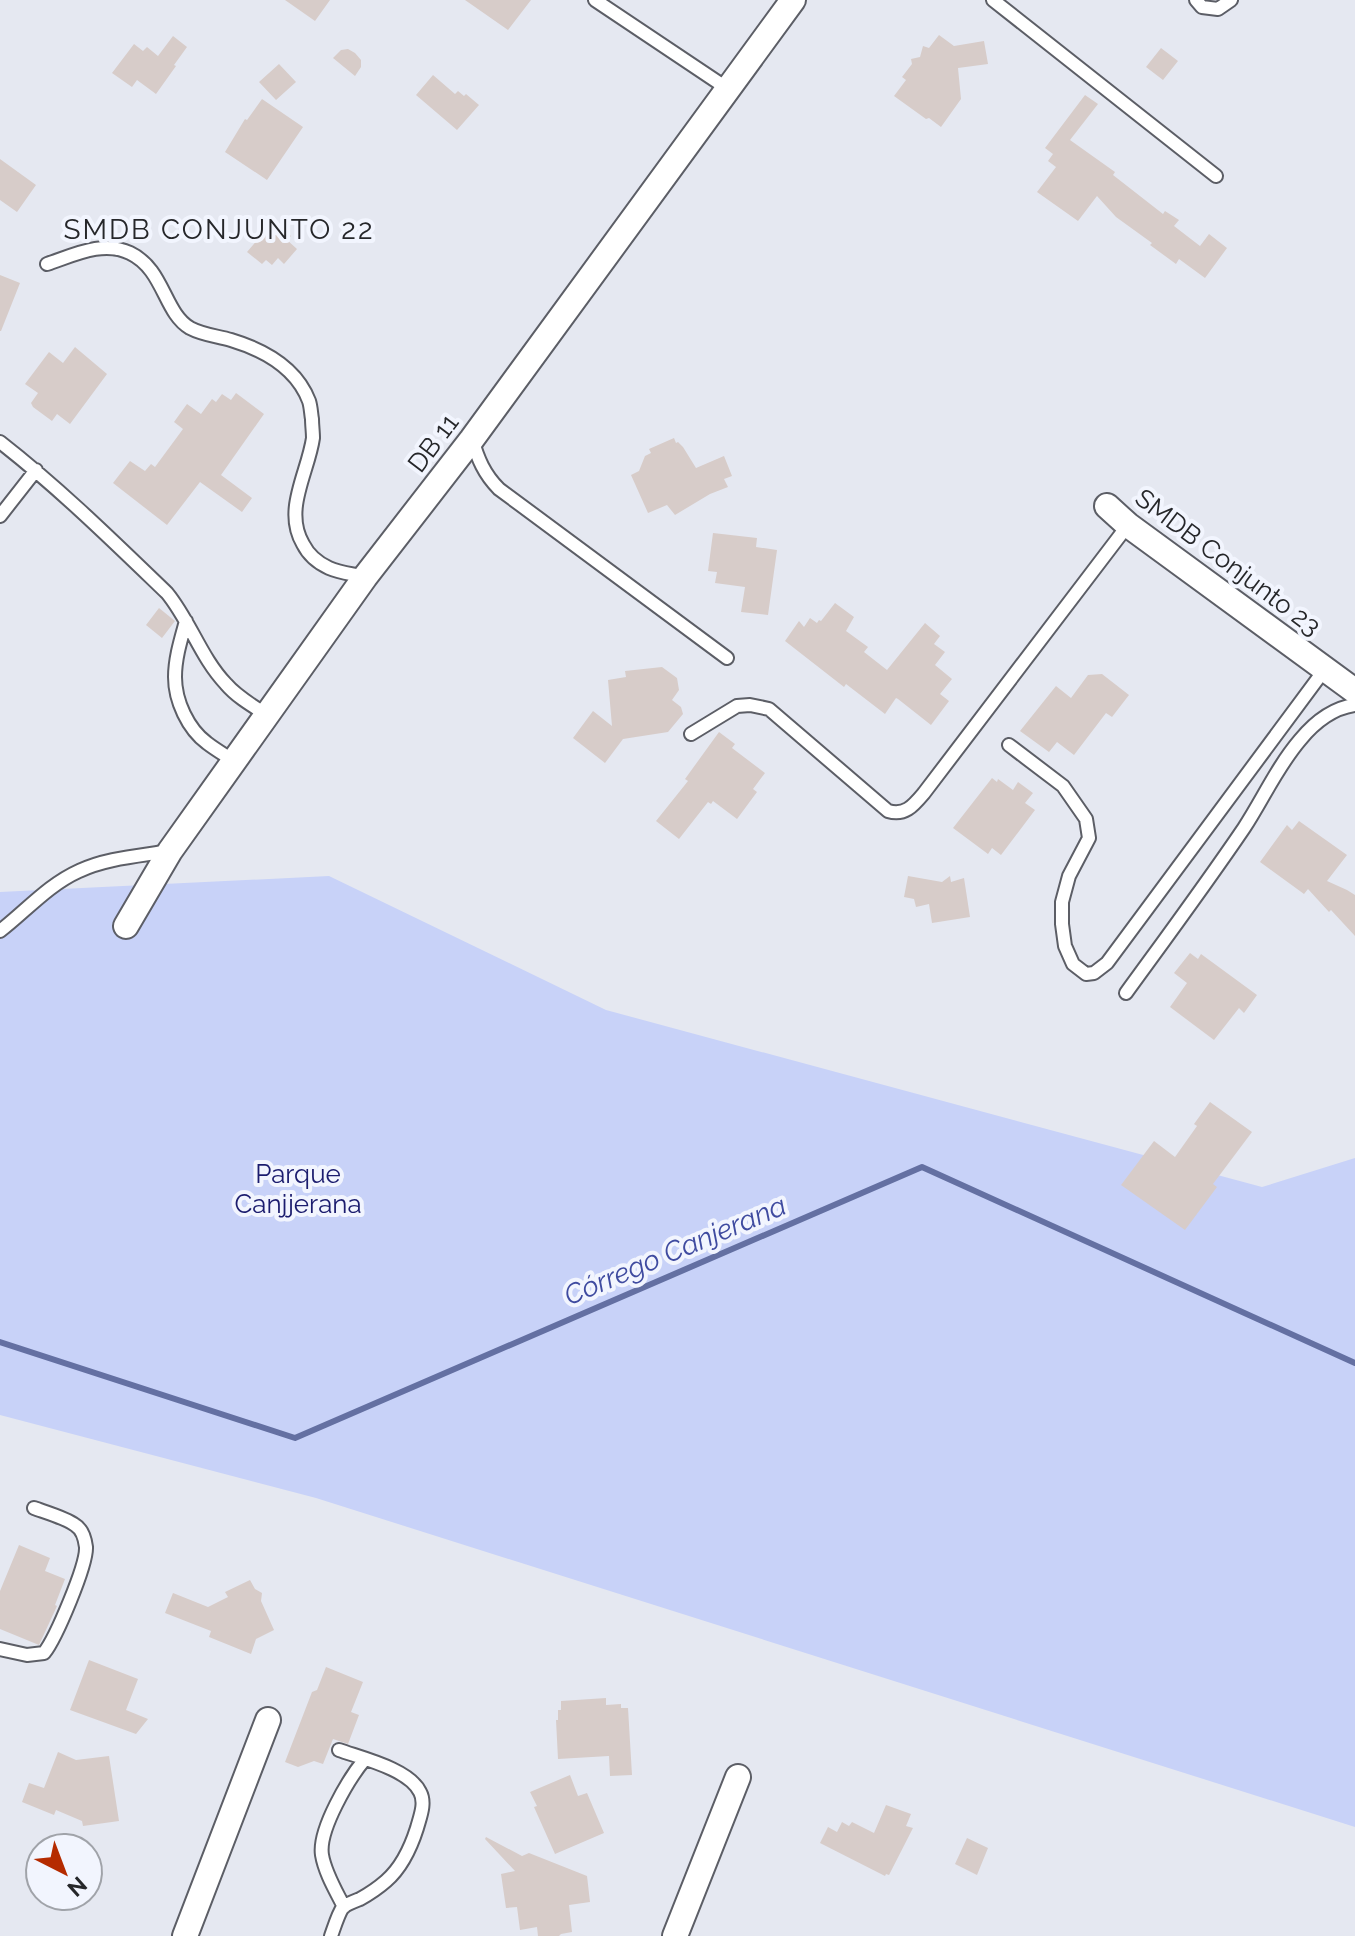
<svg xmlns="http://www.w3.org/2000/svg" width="1355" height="1936" font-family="Raleway,sans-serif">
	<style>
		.park { fill: #c8d2f8 }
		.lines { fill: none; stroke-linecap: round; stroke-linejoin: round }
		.stream { stroke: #6470a2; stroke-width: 6 }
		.building { fill: #d7ccc9 }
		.lane-casing { stroke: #5c5e66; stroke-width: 16 }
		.street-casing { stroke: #5c5e66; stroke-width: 28 }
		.lane { stroke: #fff; stroke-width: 12 }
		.street { stroke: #fff; stroke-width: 24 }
		.labels { text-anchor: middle; stroke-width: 8; stroke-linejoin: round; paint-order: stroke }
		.street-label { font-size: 26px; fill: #26272a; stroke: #f2f5fe }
		.park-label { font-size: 26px; fill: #1b1c6e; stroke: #f2f5fe }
		.neighbourhood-label { font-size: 28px; letter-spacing: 2px; fill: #26272a; stroke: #f2f5fe }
		.water-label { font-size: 28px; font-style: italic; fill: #3f4ba0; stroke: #f2f5fe }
	</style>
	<rect width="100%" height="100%" fill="#e5e8f1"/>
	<path class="park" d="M 329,876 L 606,1010 L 1262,1187 L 1355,1158 L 1355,1827 L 316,1498 L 0,1415 L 0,892 Z"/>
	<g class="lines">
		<path class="stream" d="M 0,1342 L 295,1438 L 922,1167 L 1355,1363"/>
	</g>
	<path class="building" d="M 285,0 L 330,0 L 315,21 Z
		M 465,0 L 531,0 L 508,30 Z
		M 939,35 L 954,46 L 984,41 L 988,64 L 958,68 L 961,99 L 941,127 L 929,118 L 926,119 L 894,96 L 906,80 L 902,77 L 912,64 L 911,59 L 920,57 L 923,46 L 929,48 Z
		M 173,36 L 187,47 L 174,65 L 176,66 L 156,94 L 137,80 L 132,87 L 112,73 L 134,44 L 143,51 L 147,47 L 158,56 Z
		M 1161,48 L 1178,61 L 1163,80 L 1146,67 Z
		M 348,49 L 355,53 L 361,60 L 361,67 L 355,76 L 333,58 L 341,50 Z
		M 279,64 L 296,82 L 276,100 L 259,82 Z
		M 433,75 L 455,94 L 458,91 L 464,96 L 466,94 L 479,105 L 457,130 L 416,95 Z
		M 1085,95 L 1098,104 L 1070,140 L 1115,172 L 1113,175 L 1163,214 L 1165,211 L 1179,220 L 1174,226 L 1200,246 L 1209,234 L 1227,248 L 1205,278 L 1179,259 L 1176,264 L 1150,245 L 1152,243 L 1116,217 L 1097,196 L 1078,221 L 1037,192 L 1056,167 L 1048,161 L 1053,154 L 1045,148 Z
		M 262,99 L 303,127 L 267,180 L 225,152 L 245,119 L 247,120 Z
		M 0,159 L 36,185 L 17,212 L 0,200 Z
		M 276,223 L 291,236 L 287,240 L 297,249 L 284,264 L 278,258 L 272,265 L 266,260 L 262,264 L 247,252 L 270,225 L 272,227 Z
		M 0,275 L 20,283 L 1,331 L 0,331 Z
		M 75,347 L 107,374 L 70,424 L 57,414 L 52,421 L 33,407 L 31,403 L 38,393 L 25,384 L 49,352 L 63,363 Z
		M 236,393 L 264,414 L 221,475 L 252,498 L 242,512 L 200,482 L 167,525 L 113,483 L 130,461 L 145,471 L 151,464 L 155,467 L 183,429 L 174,422 L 187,404 L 201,414 L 212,399 L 216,402 L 222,394 L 231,400 Z
		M 674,438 L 676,443 L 678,442 L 683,447 L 696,468 L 724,456 L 732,476 L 724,479 L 728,487 L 710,494 L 675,515 L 667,505 L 648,513 L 631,475 L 639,471 L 645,456 L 651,453 L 649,449 Z
		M 713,533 L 757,538 L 756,547 L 777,550 L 768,615 L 741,612 L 745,587 L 715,583 L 717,572 L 708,571 Z
		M 835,603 L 854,617 L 846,631 L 868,647 L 864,652 L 887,670 L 925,623 L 940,636 L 934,644 L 945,652 L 935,665 L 952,679 L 940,694 L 949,701 L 931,725 L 898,699 L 896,698 L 885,714 L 846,684 L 844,687 L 785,641 L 799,621 L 804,627 L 810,618 L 817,623 L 819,620 L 821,621 Z
		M 159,608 L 175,621 L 162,638 L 146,625 Z
		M 662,667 L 677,678 L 679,690 L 672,700 L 681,707 L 683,714 L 668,732 L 623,739 L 605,763 L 573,738 L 593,711 L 612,726 L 608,680 L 626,677 L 625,671 Z
		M 1102,674 L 1129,695 L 1112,717 L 1106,713 L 1074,755 L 1057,742 L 1049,752 L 1020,731 L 1056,686 L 1071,698 L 1088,675 Z
		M 719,732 L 735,744 L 732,748 L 765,773 L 753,789 L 757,792 L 737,819 L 713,801 L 711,804 L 708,802 L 679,839 L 656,821 L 688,781 L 685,779 Z
		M 992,778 L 997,782 L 998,779 L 1013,790 L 1018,782 L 1033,793 L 1025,803 L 1035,810 L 1001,855 L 992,848 L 988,854 L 953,828 Z
		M 1299,821 L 1347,855 L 1327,881 L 1347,890 L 1355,895 L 1355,936 L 1331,910 L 1329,912 L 1308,889 L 1304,894 L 1260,862 L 1287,825 L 1292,830 Z
		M 908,876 L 942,882 L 950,876 L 951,882 L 964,878 L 970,917 L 932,923 L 929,904 L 916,907 L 914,899 L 904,897 Z
		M 1190,953 L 1198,959 L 1201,954 L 1257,995 L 1244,1013 L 1239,1008 L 1214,1040 L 1170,1007 L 1187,983 L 1174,973 Z
		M 1210,1102 L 1252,1132 L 1213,1184 L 1217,1187 L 1185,1230 L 1121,1185 L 1154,1141 L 1175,1157 L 1197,1126 L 1194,1124 Z
		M 19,1545 L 50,1558 L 45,1571 L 65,1579 L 55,1605 L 57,1606 L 39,1645 L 0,1629 L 0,1591 Z
		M 250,1580 L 255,1589 L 262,1593 L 261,1601 L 274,1630 L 256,1639 L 251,1654 L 209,1637 L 211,1631 L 165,1613 L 173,1593 L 208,1607 L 228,1597 L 225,1592 Z
		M 89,1660 L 138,1679 L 126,1710 L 148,1719 L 136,1734 L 70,1710 Z
		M 326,1667 L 363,1682 L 351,1712 L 359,1715 L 348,1744 L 333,1739 L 323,1764 L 314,1761 L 298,1767 L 285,1762 L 312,1692 L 317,1690 Z
		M 606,1698 L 606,1705 L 621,1704 L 621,1708 L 628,1708 L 632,1775 L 610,1776 L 609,1756 L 558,1759 L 556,1720 L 558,1720 L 558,1710 L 561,1710 L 561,1701 Z
		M 58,1752 L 76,1760 L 109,1756 L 119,1821 L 83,1826 L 82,1821 L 56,1810 L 54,1815 L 22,1802 L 29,1783 L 44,1788 Z
		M 570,1775 L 578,1796 L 587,1793 L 604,1833 L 555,1854 L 534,1807 L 537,1806 L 530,1792 Z
		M 886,1805 L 911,1814 L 906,1826 L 913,1828 L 889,1875 L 886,1874 L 885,1876 L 820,1843 L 828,1827 L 837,1832 L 842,1822 L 849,1826 L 852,1822 L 874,1833 Z
		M 486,1837 L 522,1856 L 529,1853 L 587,1876 L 590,1902 L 569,1905 L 572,1932 L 561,1934 L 559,1936 L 538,1936 L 537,1927 L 520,1930 L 517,1907 L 506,1908 L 501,1874 L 515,1871 L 485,1839 Z
		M 967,1838 L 988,1848 L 977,1875 L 955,1864 Z"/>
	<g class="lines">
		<defs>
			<path id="lane" d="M 595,0 L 728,89
				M 993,0 L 1216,176
				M 1196,0 L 1202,7 L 1218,9 L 1231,0
				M 47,264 C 74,255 103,240 130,253 C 164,269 164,313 190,328 C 203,335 217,336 231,340 C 264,350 296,367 309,401 C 311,407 311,414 312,419 C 312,425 313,432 313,438 C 308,473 283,510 303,544 C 308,554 318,563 329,568 C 340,573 353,574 365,577
				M 472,439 C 478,459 484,474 499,489 L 727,658
				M 0,442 C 59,488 113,541 167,593 C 190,621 201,658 226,684 C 237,697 253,706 267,715
				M 0,516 L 36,470
				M 186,621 C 181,639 175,658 175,677 C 175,701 188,729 207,743 C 216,750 225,755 234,761
				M 691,734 L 737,706 L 750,705 L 769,709 L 888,811 C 905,816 913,806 924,793 L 1128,525
				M 1009,745 L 1063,786 L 1086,819 L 1089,838 L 1069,876 L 1062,902 L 1062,924 L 1065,946 L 1073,964 L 1086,974 L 1094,973 L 1107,963 L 1325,669
				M 0,931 C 26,911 48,885 79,871 C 106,858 140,856 170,851
				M 1126,993 C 1166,938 1206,884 1244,828 C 1263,799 1277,767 1300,740 C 1314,723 1333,708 1355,705
				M 0,1649 L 27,1655 L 44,1653 C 56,1638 87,1565 86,1547 C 85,1539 82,1529 75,1525 C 66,1518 45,1512 34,1508
				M 344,1907 C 336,1891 325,1873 322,1855 C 318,1830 349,1778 365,1759
				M 331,1936 C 334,1928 338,1914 343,1907 C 347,1904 355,1901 360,1899 C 369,1894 378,1888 386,1881 C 401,1868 411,1847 417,1828 C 420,1817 426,1803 420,1792 C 409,1769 361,1758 339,1750"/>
			<path id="street" d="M 1107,506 L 1128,525 L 1355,691
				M 126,926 L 170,851 L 365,577 L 472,439 L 793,0
				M 185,1936 L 268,1720
				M 675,1936 L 738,1777"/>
		</defs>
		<use href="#lane" class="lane-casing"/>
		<use href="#street" class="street-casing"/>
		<use href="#lane" class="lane"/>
		<use href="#street" class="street"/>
	</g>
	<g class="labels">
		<g class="street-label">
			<text transform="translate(433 443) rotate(-53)" y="9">DB 11</text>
			<text transform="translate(1228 562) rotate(37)" y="9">SMDB Conjunto 23</text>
		</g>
		<g class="park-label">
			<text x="298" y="1183">Parque<tspan x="298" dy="30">Canjjerana</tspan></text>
		</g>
		<g class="neighbourhood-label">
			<text x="219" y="239">SMDB CONJUNTO 22</text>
		</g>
		<g class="water-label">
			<text transform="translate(675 1250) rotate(-23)" y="10">Córrego Canjerana</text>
		</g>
	</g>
	<g transform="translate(64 1872) rotate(138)"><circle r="38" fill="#f2f5fe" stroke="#a0a3a9" stroke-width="2"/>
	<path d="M0-6L14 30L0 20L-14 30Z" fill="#b52b00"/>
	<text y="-12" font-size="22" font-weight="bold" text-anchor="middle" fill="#26272a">N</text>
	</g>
</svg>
